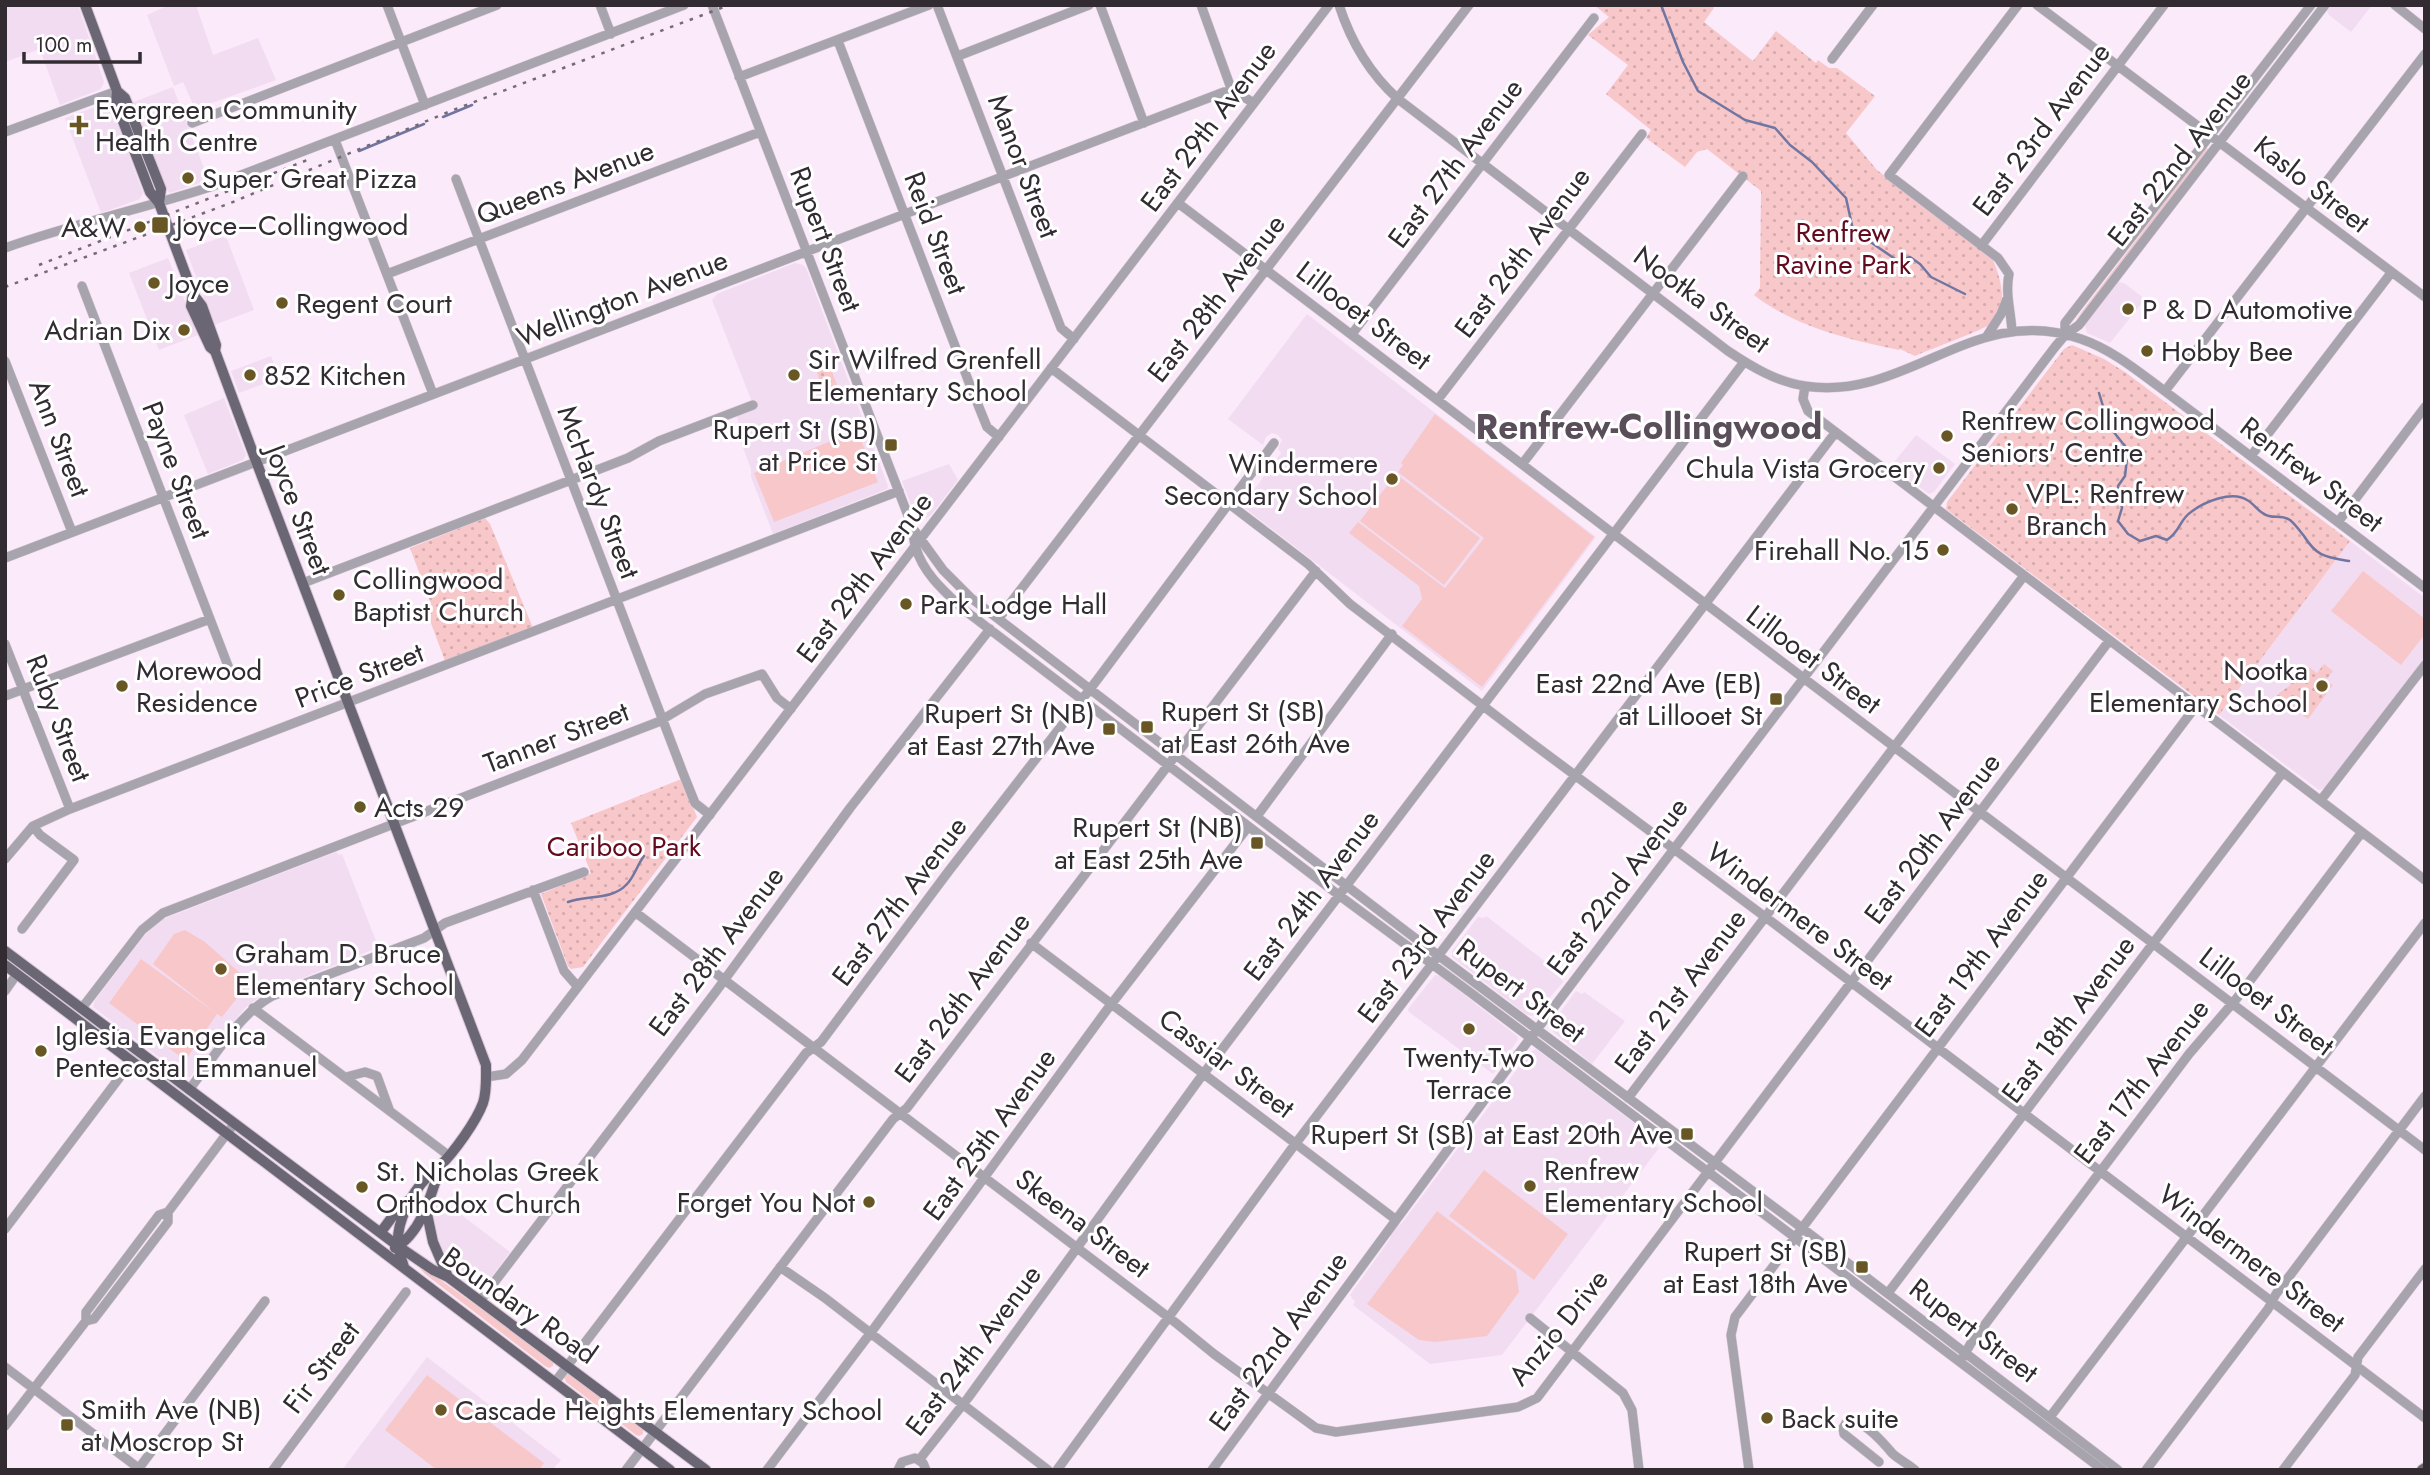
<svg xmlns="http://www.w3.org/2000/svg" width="2430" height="1475" font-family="Jost,sans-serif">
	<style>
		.built { fill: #f2dcf2 }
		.grass { fill: #f8c7c9 }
		.park { fill: url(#park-dots) }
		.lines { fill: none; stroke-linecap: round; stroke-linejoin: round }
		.stream { stroke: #7076a1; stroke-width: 2.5 }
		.minor-casing { stroke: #d7c8d6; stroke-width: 10 }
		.major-casing { stroke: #d7c8d6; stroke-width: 12 }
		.minor { stroke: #a7a4ad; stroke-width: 9 }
		.major { stroke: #6b6674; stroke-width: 10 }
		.rail { stroke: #746b74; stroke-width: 2.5; stroke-dasharray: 3.5 7; stroke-linecap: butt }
		.poi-dot { fill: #685624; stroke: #fff; stroke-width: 2.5 }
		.labels { text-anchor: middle; stroke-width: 6; stroke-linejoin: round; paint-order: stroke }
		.poi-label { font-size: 28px; fill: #322c32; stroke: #fff; text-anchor: start }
		.street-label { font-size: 28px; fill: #322c32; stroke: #fff }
		.park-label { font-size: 28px; fill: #640a1f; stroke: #fff }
		.district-label { font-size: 35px; font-weight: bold; fill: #5b4e5b; stroke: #fff }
	</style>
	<defs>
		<pattern id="park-dots" width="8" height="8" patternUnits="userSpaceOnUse" patternTransform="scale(1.75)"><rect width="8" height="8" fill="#f8c7c9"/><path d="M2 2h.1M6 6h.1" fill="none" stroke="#d5abad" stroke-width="1.8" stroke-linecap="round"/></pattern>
	</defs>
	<rect width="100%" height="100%" fill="#fbeafa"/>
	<path class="built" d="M 5,5 L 78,5 L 104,82 L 101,89 L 60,105 L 40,49 L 5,62 Z
		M 169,5 L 196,5 L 213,55 L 258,38 L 276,80 L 195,109 L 183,82 L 174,86 L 147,15 Z
		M 2331,5 L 2372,5 L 2351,32 L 2329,15 L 2327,11 Z
		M 173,87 L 207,176 L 204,176 L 202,182 L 170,193 L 164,188 L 131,103 Z
		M 109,102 L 143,193 L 140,199 L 101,213 L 65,118 Z
		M 222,237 L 227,239 L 254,310 L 214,325 L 186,250 Z
		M 168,258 L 198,335 L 159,350 L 129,273 Z
		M 795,263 L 803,265 L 806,268 L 888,486 L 887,489 L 773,534 L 751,477 L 751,469 L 736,429 L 739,427 L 737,416 L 756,407 L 752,402 L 712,300 L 717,294 Z
		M 2118,282 L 2124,283 L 2145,299 L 2110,343 L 2087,333 L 2085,325 Z
		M 1307,314 L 1596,537 L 1482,691 L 1242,506 L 1281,453 L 1278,449 L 1282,440 L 1278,435 L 1272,433 L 1266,437 L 1263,445 L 1228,419 Z
		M 271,356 L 279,378 L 239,393 L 231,371 Z
		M 224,398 L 246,455 L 243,460 L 208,474 L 184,415 Z
		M 1916,435 L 1955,464 L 1934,492 L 1929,494 L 1891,466 Z
		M 949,464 L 958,480 L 931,515 L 926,518 L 920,518 L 914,513 L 902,481 Z
		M 2350,541 L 2425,598 L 2425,658 L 2325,788 L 2319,790 L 2219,715 Z
		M 336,852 L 339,855 L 342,854 L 378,946 L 372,950 L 263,994 L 245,1008 L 190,1077 L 185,1077 L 93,1007 L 95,1000 L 144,936 L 161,920 Z
		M 1486,916 L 1559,972 L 1558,974 L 1563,982 L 1534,1016 L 1527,1015 L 1452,957 L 1452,951 L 1478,917 L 1484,918 Z
		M 1435,975 L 1440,976 L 1517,1036 L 1518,1040 L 1493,1074 L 1409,1012 L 1408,1009 Z
		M 1576,991 L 1582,994 L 1584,992 L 1625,1021 L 1592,1064 L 1551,1030 L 1552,1023 Z
		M 1536,1049 L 1658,1141 L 1656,1147 L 1659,1148 L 1502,1355 L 1430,1364 L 1353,1305 L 1355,1302 L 1350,1295 L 1390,1239 L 1391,1234 L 1398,1225 L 1402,1223 L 1530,1052 Z
		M 438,1197 L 510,1252 L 484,1287 L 478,1286 L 447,1260 L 440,1249 L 432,1212 L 434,1199 Z
		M 427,1357 L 561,1460 L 552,1470 L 342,1470 Z"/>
	<path class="grass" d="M 2206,148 L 2209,149 L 2101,291 L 2074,322 Z
		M 1435,414 L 1594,537 L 1482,687 L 1402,626 L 1422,599 L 1419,586 L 1349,533 L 1358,522 L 1445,588 L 1484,538 L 1398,472 L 1403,465 L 1401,463 Z
		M 857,430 L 878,482 L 774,522 L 754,473 Z
		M 1396,474 L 1480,538 L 1444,585 L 1360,521 Z
		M 2363,571 L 2425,619 L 2425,634 L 2401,665 L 2331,611 Z
		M 185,930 L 205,942 L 250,982 L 222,1017 L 217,1014 L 187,1058 L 182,1058 L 109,1003 L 141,959 L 217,1014 L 153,964 L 174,934 Z
		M 1484,1170 L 1568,1234 L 1534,1280 L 1449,1216 Z
		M 1437,1211 L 1516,1271 L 1519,1292 L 1487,1336 L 1435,1342 L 1419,1340 L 1367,1304 Z
		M 413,1261 L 553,1359 L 553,1366 L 549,1368 L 545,1366 L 425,1274 Z
		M 569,1372 L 643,1429 L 643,1434 L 639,1436 L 636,1435 L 566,1382 L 564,1377 Z
		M 427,1375 L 544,1463 L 539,1470 L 437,1470 L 385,1430 Z"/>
	<path class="park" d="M 1594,5 L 1711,5 L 1714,8 L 1704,22 L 1753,61 L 1776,31 L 1816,63 L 1818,60 L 1829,68 L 1837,68 L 1875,96 L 1846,133 L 1877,170 L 1993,260 C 2001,279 2009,307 1992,323 C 1984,330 1930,349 1915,356 L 1900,349 L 1899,350 C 1850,340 1795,327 1754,295 L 1760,288 L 1761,191 L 1707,149 L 1697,152 L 1685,167 L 1646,138 L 1651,130 L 1606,94 L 1628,65 L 1588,35 L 1609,17 Z
		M 2072,345 L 2104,359 L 2125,372 L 2350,541 L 2219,715 L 1946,509 L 1947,502 L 2064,349 Z
		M 828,361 L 842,398 L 827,404 L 815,366 Z
		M 485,518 L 490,524 L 533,628 L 445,661 L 425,607 L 431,604 L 410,548 Z
		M 2324,664 L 2333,671 L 2326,680 L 2333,685 L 2308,719 L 2287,705 L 2284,708 L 2273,700 L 2279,693 L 2288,687 L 2306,665 L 2317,673 Z
		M 679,780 L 682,780 L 697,817 L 583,967 L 571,969 L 568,966 L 541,894 L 591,873 L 571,823 Z"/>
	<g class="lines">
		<path class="stream" d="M 1661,5 L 1683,62 L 1698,91 L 1745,120 L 1775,128 L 1790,145 L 1812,162 L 1846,198 L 1853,230 L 1898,261 L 1910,257 L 1920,264 L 1931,277 L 1965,294
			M 443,117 L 472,105
			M 359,151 L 424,124
			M 2099,393 L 2109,426 L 2128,450 L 2125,476 L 2118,486 L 2122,508 L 2118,521 L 2128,534 L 2140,541 L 2156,536 L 2167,540 C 2181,531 2179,520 2191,512 C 2204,502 2232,490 2247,500 C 2255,504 2259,514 2269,516 C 2276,518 2282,515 2290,520 C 2295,524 2300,531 2304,536 C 2317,557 2326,557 2349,561
			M 568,902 C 587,895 612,900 626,885 C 634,878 637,865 644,856"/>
		<defs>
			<path id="minor" d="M 387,5 L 425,105
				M 600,5 L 611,34
				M 712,5 L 912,526 C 914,533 913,541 916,548 C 923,573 945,592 963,609 L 1340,896 L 1471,993 L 2103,1470
				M 937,5 L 1061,328 L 1074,339
				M 1100,5 L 1144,123
				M 1201,5 L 1232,91
				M 1339,5 C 1351,42 1369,73 1398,99 L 1728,351 C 1752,367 1777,382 1805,386 C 1907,402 1974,301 2081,339 C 2110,349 2134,368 2158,386 L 2425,588
				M 2037,5 L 2425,297
				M 2395,5 L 2425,29
				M 838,41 L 970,385 L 987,427 L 999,437
				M 958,56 L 1089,5
				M 1832,59 L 1873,5
				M 739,77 L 929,5
				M 192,123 L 497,5
				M 5,132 L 117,91
				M 335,140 L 433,394
				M 456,179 L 683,773 L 695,803 L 710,815
				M 1178,203 C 1595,517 2007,837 2425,1150
				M 1981,246 L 2164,5
				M 5,248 C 72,224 142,209 210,187 L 684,5
				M 387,274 L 760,132
				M 82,286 L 230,671
				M 2012,332 C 2011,311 2005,294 2009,274 L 1998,258 L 1889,175 L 2018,5
				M 1352,334 L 1594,18
				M 2065,335 L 2065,323 L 2311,5
				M 1987,336 L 2001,314 L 2007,299
				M 5,361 L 72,532
				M 1051,368 L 1308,564 L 1350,604 L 1529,741 L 1772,922 L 2425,1418
				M 1805,386 L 1803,399 L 1808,411 L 2425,880
				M 2165,391 L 2425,54
				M 1439,398 L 1642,134
				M 2251,456 L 2391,273
				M 1523,463 L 1743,176
				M 2338,522 L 2425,407
				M 914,530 L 943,570 L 971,598 L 1407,932 L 1802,1228 L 2118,1470
				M 5,558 L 1224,92 L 1235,92 L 1254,103
				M 303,583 L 571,480 L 628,458 L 659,441 L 753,405
				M 999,618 L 1469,5
				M 5,644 L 70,809
				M 5,696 L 210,619
				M 2321,800 L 2425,665
				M 1257,816 L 1392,634
				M 5,859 L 33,826 L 70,809 L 899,491
				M 533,890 L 564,971 L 578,987
				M 635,912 L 1176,1323 L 1214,1354 L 1316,1428 L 1336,1432 L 1518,1407 L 1537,1398 L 2109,641
				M 22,929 L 74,860 L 40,835 L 33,826
				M 1031,943 L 1395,1219
				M 5,991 L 17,974
				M 82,1008 L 142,930 L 163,913 L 658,722 L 705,694 L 762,674 L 777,698 L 791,709
				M 253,1008 L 448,1155
				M 346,1077 L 365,1072 L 377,1076 L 389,1109
				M 486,1077 L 506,1074 L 522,1060 L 1329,5
				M 189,1090 C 212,1060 239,1014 272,996 L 424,938 L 445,923 L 584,872
				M 1628,1098 L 2023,577
				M 5,1229 L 132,1061
				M 780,1267 L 825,1298 L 1048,1470
				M 1888,1293 L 2283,772
				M 480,1301 L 717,990 L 850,808 L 990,629
				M 1530,1318 L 1623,1393 L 1632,1410 L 1639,1470
				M 86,1321 L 94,1319 L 168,1222 L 168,1212
				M 1963,1357 L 1971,1343 L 2189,1054 L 2237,998 L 2362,832
				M 5,1367 L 141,1470
				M 555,1382 L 806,1053 L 821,1042 L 948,872 L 1097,680 L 1274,443
				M 2050,1417 L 2425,923
				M 5,1426 L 86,1321 L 86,1312 L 159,1215 L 168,1212 L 231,1128
				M 919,1460 L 968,1398 L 1198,1081 L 1744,362
				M 1879,1462 L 1844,1434 L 1843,1428 L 1846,1423 L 1853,1420 C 1869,1427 1881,1440 1892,1453 C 1898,1459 1908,1464 1915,1470
				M 139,1468 L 265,1301
				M 273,1470 L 406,1292
				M 626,1470 L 893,1119 L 907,1108 L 1316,571
				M 767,1470 L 875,1327 L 1106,1011 L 1248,827
				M 898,1470 L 902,1462 L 915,1458 L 923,1463 L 926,1470
				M 1057,1470 L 1290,1151 L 1835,433
				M 1212,1470 L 1513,1061 L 2055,347 L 2065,335 L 2079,325 L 2325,5
				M 1749,1470 L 1731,1335 L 1735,1317 L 2196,706
				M 2146,1470 L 2268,1309 L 2276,1294 L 2425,1096
				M 2283,1470 L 2355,1375 L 2358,1357 L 2425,1269"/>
			<path id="major" d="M 85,5 L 117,91 L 116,103 L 150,192 L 159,203 L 193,294 L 202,306 L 216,345 L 215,351 L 253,453 L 486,1065 C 486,1078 487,1091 483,1103 C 476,1122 454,1152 440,1166 C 436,1170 431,1173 427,1177 C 411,1194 396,1222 398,1246 C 399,1253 402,1260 404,1267
				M 117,91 L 125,98 L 161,189 L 159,203
				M 193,294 L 191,306 L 210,347 L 215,351
				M 5,951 L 398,1246 L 433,1270 L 448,1277 L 706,1470
				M 5,965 L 670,1470
				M 426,1209 L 433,1242 L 448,1277
				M 381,1232 L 398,1209 L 408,1201
				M 395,1248 C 422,1232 431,1195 440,1167
				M 2422,1470 L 2425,1468"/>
		</defs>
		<use href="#minor" class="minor-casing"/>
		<use href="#major" class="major-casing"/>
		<use href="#minor" class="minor"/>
		<use href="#major" class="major"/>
		<path class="rail" d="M 39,265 L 310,159
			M 5,287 L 228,204 L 453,110 L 729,5"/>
	</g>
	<g class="poi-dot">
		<path d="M75.5 114.5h7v7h7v7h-7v7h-7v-7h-7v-7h7z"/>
		<circle cx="188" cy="178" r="7"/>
		<rect x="151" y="216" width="18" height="18" rx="3.5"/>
		<circle cx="140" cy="227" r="7"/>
		<circle cx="154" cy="283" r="7"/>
		<circle cx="282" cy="303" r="7"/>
		<circle cx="2128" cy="309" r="7"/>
		<circle cx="184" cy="330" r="7"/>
		<circle cx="2147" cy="351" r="7"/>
		<circle cx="250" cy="375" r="7"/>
		<circle cx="794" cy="375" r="7"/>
		<circle cx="1947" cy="436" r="7"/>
		<rect x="884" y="438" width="14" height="14" rx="3.5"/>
		<circle cx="1939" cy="468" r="7"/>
		<circle cx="1392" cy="479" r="7"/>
		<circle cx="2012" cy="509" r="7"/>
		<circle cx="1943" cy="550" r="7"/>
		<circle cx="339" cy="595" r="7"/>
		<circle cx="906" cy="604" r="7"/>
		<circle cx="122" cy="686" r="7"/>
		<circle cx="2322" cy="686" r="7"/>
		<rect x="1769" y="692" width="14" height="14" rx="3.5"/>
		<rect x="1140" y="720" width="14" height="14" rx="3.5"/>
		<rect x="1102" y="722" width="14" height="14" rx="3.5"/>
		<circle cx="360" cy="807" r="7"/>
		<rect x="1250" y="836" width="14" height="14" rx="3.5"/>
		<circle cx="221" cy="969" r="7"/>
		<circle cx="1469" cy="1029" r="7"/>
		<circle cx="41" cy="1051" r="7"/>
		<rect x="1680" y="1127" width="14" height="14" rx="3.5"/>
		<circle cx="1530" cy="1186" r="7"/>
		<circle cx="362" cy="1187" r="7"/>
		<circle cx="869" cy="1202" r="7"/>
		<rect x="1855" y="1260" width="14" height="14" rx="3.5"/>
		<circle cx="441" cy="1410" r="7"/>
		<circle cx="1767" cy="1418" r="7"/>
		<rect x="60" y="1418" width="14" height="14" rx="3.5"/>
	</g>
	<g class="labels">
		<g class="poi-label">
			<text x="95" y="119">Evergreen Community<tspan x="95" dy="32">Health Centre</tspan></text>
			<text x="202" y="188">Super Great Pizza</text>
			<text x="176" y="235">Joyce–Collingwood</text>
			<text x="126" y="237" text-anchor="end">A&amp;W</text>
			<text x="168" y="293">Joyce</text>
			<text x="296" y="313">Regent Court</text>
			<text x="2142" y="319">P &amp; D Automotive</text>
			<text x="170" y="340" text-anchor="end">Adrian Dix</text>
			<text x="2161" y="361">Hobby Bee</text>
			<text x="808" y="369">Sir Wilfred Grenfell<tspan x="808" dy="32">Elementary School</tspan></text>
			<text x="264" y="385">852 Kitchen</text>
			<text x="1961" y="430">Renfrew Collingwood<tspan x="1961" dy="32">Seniors' Centre</tspan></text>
			<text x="877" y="439" text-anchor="end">Rupert St (SB)<tspan x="877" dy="32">at Price St</tspan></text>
			<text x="1378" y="473" text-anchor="end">Windermere<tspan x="1378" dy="32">Secondary School</tspan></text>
			<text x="1925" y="478" text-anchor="end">Chula Vista Grocery</text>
			<text x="2026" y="503">VPL: Renfrew<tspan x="2026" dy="32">Branch</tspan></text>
			<text x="1929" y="560" text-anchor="end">Firehall No. 15</text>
			<text x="353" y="589">Collingwood<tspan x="353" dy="32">Baptist Church</tspan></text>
			<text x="920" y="614">Park Lodge Hall</text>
			<text x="136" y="680">Morewood<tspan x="136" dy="32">Residence</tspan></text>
			<text x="2308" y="680" text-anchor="end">Nootka<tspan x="2308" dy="32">Elementary School</tspan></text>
			<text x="1762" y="693" text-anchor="end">East 22nd Ave (EB)<tspan x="1762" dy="32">at Lillooet St</tspan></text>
			<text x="1161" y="721">Rupert St (SB)<tspan x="1161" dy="32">at East 26th Ave</tspan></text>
			<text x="1095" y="723" text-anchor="end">Rupert St (NB)<tspan x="1095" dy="32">at East 27th Ave</tspan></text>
			<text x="374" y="817">Acts 29</text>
			<text x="1243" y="837" text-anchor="end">Rupert St (NB)<tspan x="1243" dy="32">at East 25th Ave</tspan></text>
			<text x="235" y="963">Graham D. Bruce<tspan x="235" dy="32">Elementary School</tspan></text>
			<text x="55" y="1045">Iglesia Evangelica<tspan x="55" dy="32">Pentecostal Emmanuel</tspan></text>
			<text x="1469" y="1067" text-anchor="middle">Twenty-Two<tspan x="1469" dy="32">Terrace</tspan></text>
			<text x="1673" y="1144" text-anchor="end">Rupert St (SB) at East 20th Ave</text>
			<text x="1544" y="1180">Renfrew<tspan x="1544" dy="32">Elementary School</tspan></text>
			<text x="376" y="1181">St. Nicholas Greek<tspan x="376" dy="32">Orthodox Church</tspan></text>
			<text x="855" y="1212" text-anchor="end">Forget You Not</text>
			<text x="1848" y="1261" text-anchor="end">Rupert St (SB)<tspan x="1848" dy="32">at East 18th Ave</tspan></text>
			<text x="81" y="1419">Smith Ave (NB)<tspan x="81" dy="32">at Moscrop St</tspan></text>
			<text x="455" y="1420">Cascade Heights Elementary School</text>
			<text x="1781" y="1428">Back suite</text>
		</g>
		<g class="street-label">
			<text transform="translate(1208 126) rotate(-53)" y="10">East 29th Avenue</text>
			<text transform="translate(2041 129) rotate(-53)" y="10">East 23rd Avenue</text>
			<text transform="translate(2179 158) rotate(-52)" y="10">East 22nd Avenue</text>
			<text transform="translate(1455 163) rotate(-53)" y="10">East 27th Avenue</text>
			<text transform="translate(1024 166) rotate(69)" y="10">Manor Street</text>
			<text transform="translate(565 182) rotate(-21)" y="10">Queens Avenue</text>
			<text transform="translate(2312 184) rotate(38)" y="10">Kaslo Street</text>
			<text transform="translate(936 233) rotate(69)" y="10">Reid Street</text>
			<text transform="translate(826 239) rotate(69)" y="10">Rupert Street</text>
			<text transform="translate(1522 252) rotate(-53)" y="10">East 26th Avenue</text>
			<text transform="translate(622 298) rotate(-21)" y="10">Wellington Avenue</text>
			<text transform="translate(1216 298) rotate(-52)" y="10">East 28th Avenue</text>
			<text transform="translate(1702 299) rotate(36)" y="10">Nootka Street</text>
			<text transform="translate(1364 315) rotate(37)" y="10">Lillooet Street</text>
			<text transform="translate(60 438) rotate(69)" y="10">Ann Street</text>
			<text transform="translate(177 470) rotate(69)" y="10">Payne Street</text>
			<text transform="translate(2312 474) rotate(37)" y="10">Renfrew Street</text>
			<text transform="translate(599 492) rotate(69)" y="10">McHardy Street</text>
			<text transform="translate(299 510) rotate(69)" y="10">Joyce Street</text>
			<text transform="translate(864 577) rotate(-53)" y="10">East 29th Avenue</text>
			<text transform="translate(1814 659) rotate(37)" y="10">Lillooet Street</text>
			<text transform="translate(359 675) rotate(-21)" y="10">Price Street</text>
			<text transform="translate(59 718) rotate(69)" y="10">Ruby Street</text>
			<text transform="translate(556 737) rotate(-21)" y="10">Tanner Street</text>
			<text transform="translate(1932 838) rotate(-53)" y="10">East 20th Avenue</text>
			<text transform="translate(1617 886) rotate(-53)" y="10">East 22nd Avenue</text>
			<text transform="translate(1311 895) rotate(-53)" y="10">East 24th Avenue</text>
			<text transform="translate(899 901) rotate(-53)" y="10">East 27th Avenue</text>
			<text transform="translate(1800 916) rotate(37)" y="10">Windermere Street</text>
			<text transform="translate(1426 936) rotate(-53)" y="10">East 23rd Avenue</text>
			<text transform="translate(716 951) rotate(-53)" y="10">East 28th Avenue</text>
			<text transform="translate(1981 953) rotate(-53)" y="10">East 19th Avenue</text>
			<text transform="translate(1521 990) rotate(37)" y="10">Rupert Street</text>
			<text transform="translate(1680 991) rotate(-53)" y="10">East 21st Avenue</text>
			<text transform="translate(962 997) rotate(-53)" y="10">East 26th Avenue</text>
			<text transform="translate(2267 1001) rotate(37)" y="10">Lillooet Street</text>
			<text transform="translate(2068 1019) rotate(-53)" y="10">East 18th Avenue</text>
			<text transform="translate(1227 1063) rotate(37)" y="10">Cassiar Street</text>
			<text transform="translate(2141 1081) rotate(-52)" y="10">East 17th Avenue</text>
			<text transform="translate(989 1134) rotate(-54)" y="10">East 25th Avenue</text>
			<text transform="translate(1083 1223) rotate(37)" y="10">Skeena Street</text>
			<text transform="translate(2252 1258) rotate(37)" y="10">Windermere Street</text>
			<text transform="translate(520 1305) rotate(35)" y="10">Boundary Road</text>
			<text transform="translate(1558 1327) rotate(-51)" y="10">Anzio Drive</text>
			<text transform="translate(1974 1330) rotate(37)" y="10">Rupert Street</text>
			<text transform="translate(1278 1341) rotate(-54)" y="10">East 22nd Avenue</text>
			<text transform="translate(973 1350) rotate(-53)" y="10">East 24th Avenue</text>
			<text transform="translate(321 1367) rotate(-53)" y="10">Fir Street</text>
		</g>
		<g class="park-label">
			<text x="1843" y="242">Renfrew<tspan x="1843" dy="32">Ravine Park</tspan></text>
			<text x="624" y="856">Cariboo Park</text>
		</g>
		<g class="district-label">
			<text x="1649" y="439">Renfrew-Collingwood</text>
		</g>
	</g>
	<rect width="2430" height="1475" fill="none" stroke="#322c32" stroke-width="14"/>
	<path d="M24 52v10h116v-10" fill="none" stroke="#322c32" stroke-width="3.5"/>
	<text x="35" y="52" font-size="21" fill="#322c32" stroke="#ffffff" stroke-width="5" paint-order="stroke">100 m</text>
</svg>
